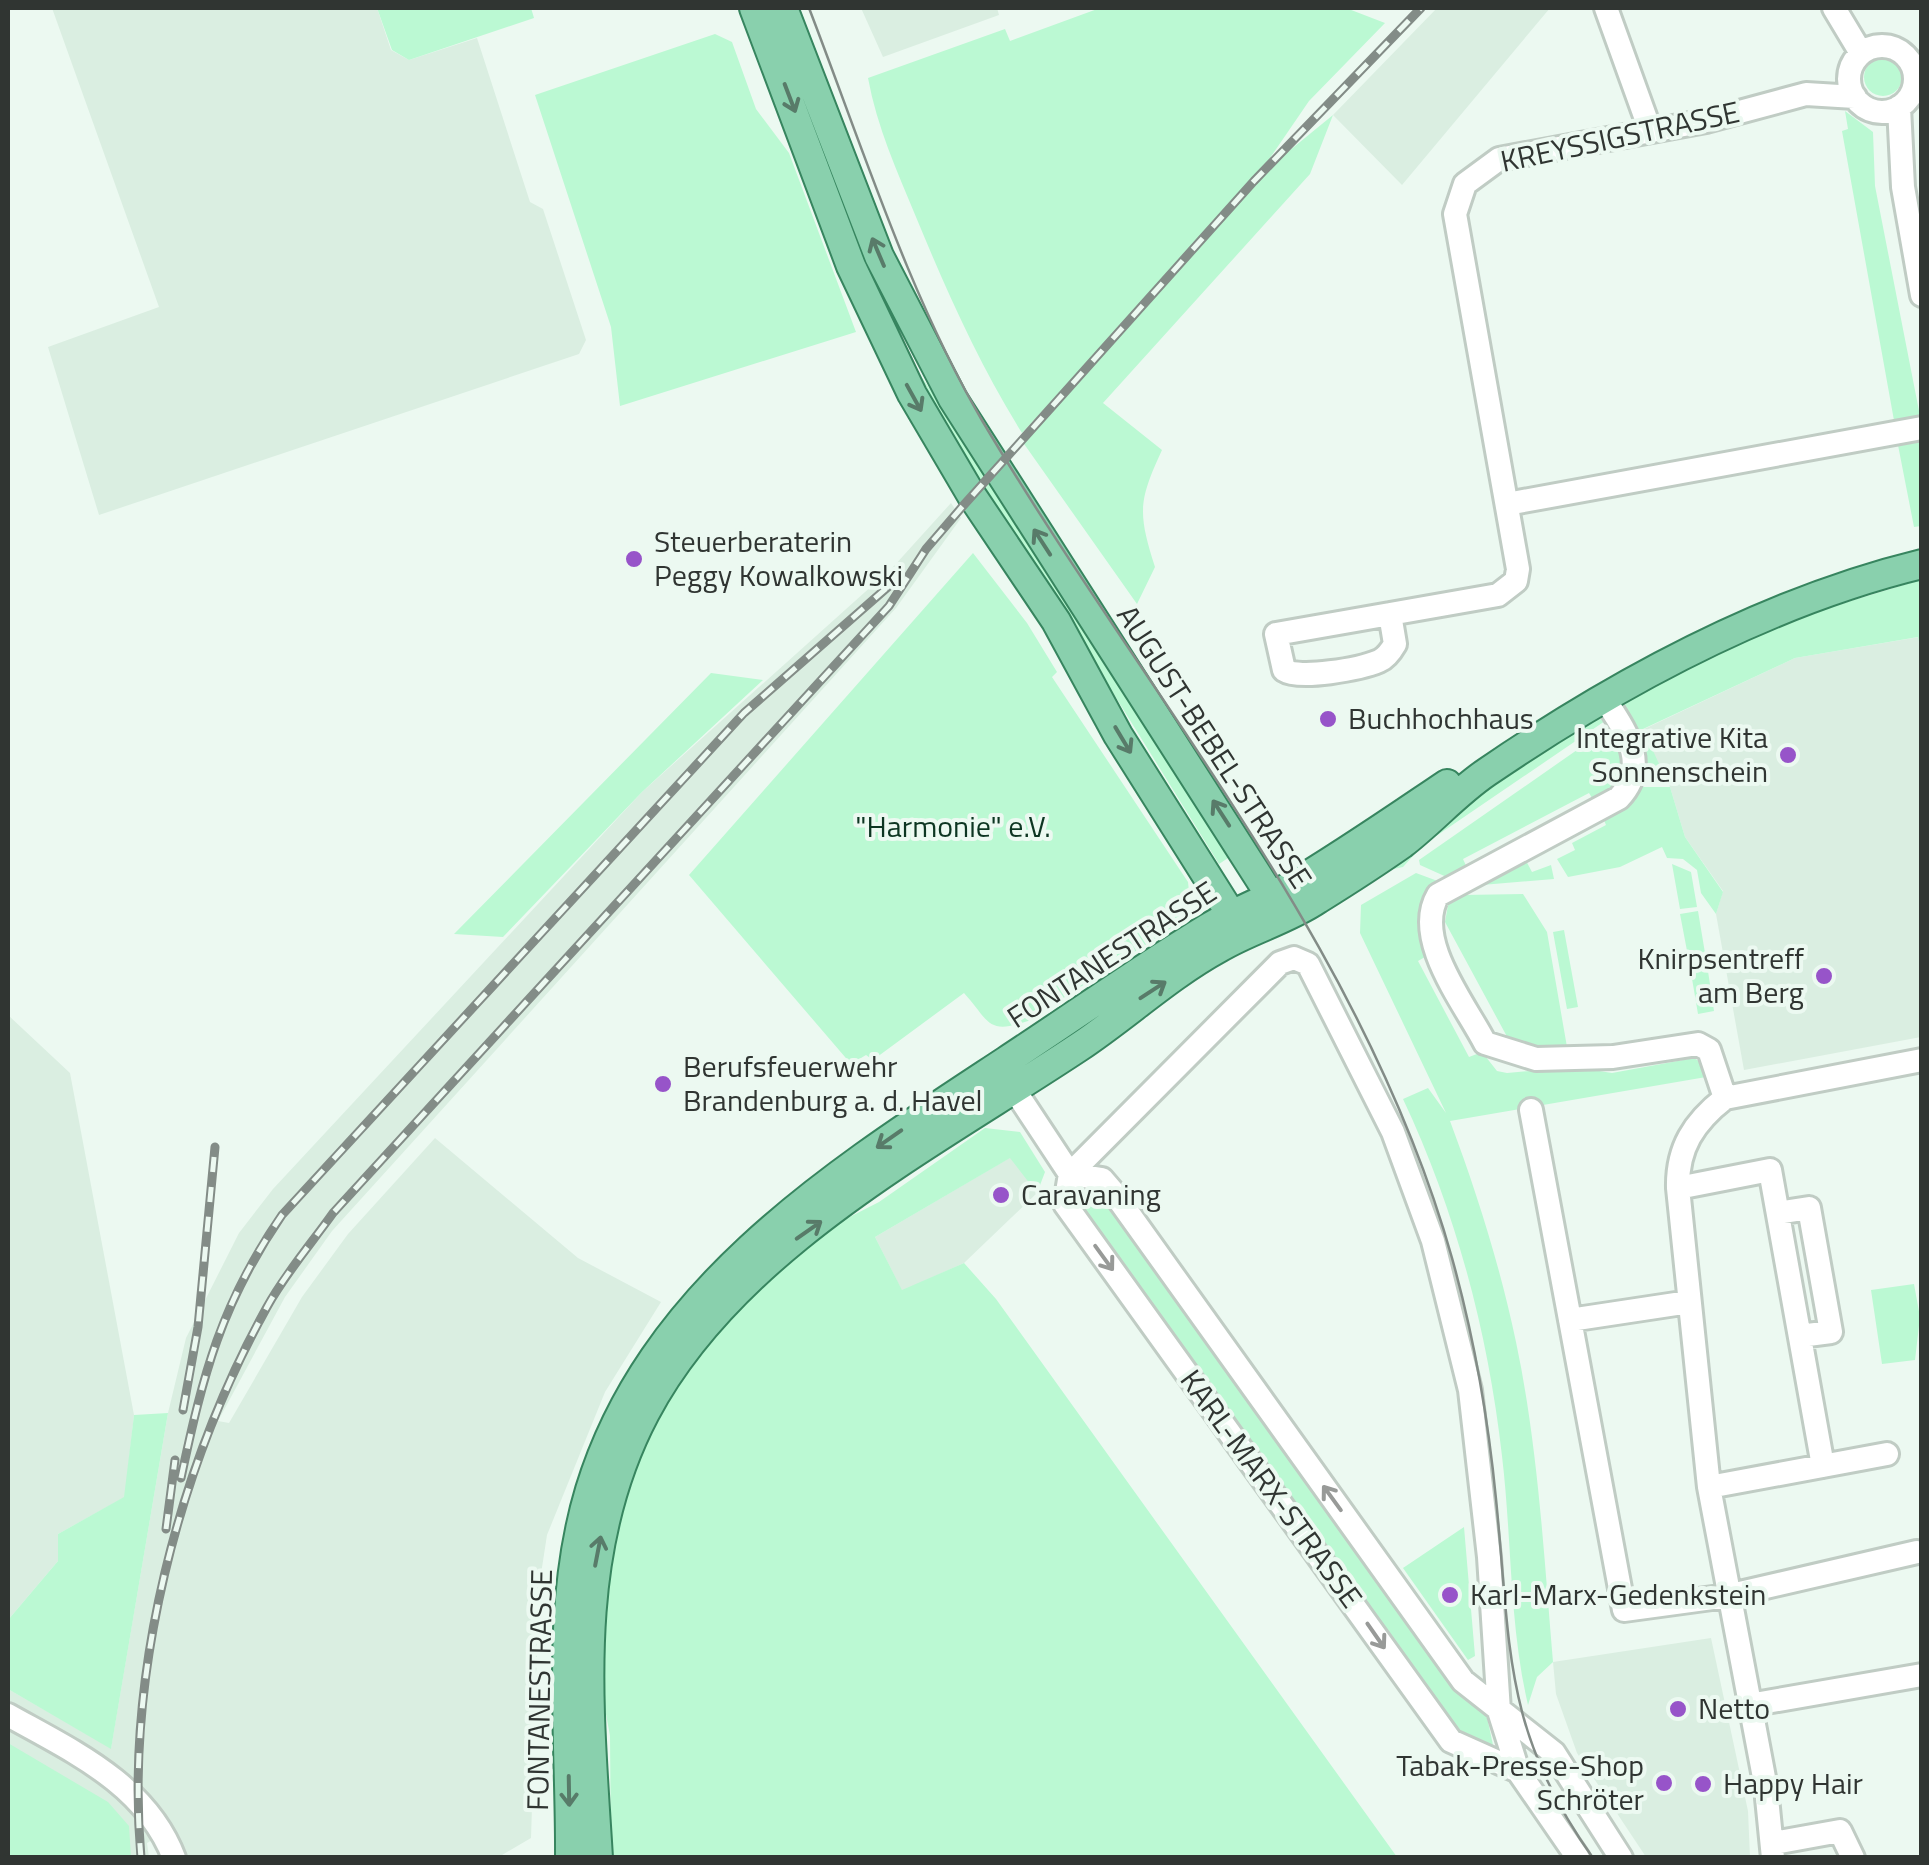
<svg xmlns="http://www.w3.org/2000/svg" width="1929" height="1865" font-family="'Titillium Web',sans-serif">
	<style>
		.built { fill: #daeee1 }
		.green { fill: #bbf9d3 }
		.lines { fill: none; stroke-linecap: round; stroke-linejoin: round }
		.minor-casing { stroke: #c0ccc4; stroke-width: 28 }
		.major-casing { stroke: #37855f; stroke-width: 32 }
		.minor { stroke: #fff; stroke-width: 22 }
		.major { stroke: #89d0ad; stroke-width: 28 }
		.tram { stroke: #838c87; stroke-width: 2.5 }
		.rail-casing { stroke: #838c87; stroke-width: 9 }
		.rail { stroke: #ecf9f1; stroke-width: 5; stroke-dasharray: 15; stroke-linecap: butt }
		.oneway { stroke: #587b69 }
		.oneway2 { stroke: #989a98 }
		.poi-dot { fill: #9754c9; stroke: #ecf9f1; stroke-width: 4 }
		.labels { text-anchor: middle; stroke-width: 8; stroke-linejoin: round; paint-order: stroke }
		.street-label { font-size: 30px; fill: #303532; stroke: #ecf9f1 }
		.poi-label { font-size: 30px; fill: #303532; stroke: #ecf9f1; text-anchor: start }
		.park-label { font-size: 30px; fill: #0d3622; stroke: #ecf9f1 }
	</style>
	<rect width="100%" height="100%" fill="#ecf9f1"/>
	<path class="built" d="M 52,8 L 377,8 L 391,50 L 409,60 L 477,38 L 530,202 L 543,209 L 586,340 L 579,354 L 99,515 L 48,347 L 159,307 Z
		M 861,8 L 997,8 L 999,15 L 883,57 Z
		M 1437,8 L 1550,8 L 1402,185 L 1333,115 Z
		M 951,503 L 961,518 L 896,608 L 332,1231 L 285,1297 L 218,1421 L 229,1423 L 302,1297 L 348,1234 L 435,1138 L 578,1258 L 661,1302 L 605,1392 L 547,1535 L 539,1587 L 531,1838 L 497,1858 L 183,1858 L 171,1829 L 147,1843 L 149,1857 L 8,1858 L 8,1689 L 111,1748 L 168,1413 L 186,1338 L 239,1233 L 273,1189 L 642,792 L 894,566 Z
		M 1919,637 L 1921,1037 L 1744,1070 L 1716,914 L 1723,891 L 1685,837 L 1670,787 L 1642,730 L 1795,658 Z
		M 8,1015 L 70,1073 L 134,1415 L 125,1497 L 58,1534 L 58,1561 L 8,1620 Z
		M 1011,1157 L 1037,1193 L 964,1263 L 902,1291 L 875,1237 Z
		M 1711,1638 L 1748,1811 L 1750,1857 L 1646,1857 L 1577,1753 L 1556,1694 L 1553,1662 Z"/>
	<path class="green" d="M 377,8 L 531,8 L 534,18 L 409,60 L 392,50 Z
		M 1100,8 L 1346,8 L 1385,23 L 1309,101 L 1257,177 L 1333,115 L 1310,174 L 1103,403 L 1162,450 C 1138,502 1138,513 1155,567 L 1137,604 L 1022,441 L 1164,280 L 1022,433 C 979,364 947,292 916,217 C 897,171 877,127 868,78 L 1005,29 L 1010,41 Z
		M 715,34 L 732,42 L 756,109 L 789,153 L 856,332 L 620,406 L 611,327 L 535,95 Z
		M1864 77a19 19 0 1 1 38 0a19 19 0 1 1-38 0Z
		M 1845,111 L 1873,132 L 1875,186 L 1921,421 L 1895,426 L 1842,131 L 1848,129 Z
		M 904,351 L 988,474 L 977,487 L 929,408 Z
		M 1921,436 L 1921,526 L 1914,527 L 1897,440 Z
		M 992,479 L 1237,852 L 1219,864 L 1084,646 L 981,491 Z
		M 973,553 L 1027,623 L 1057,672 L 1052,677 L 1188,882 L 1190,900 L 1182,921 L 1028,1021 C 987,1035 990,1022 964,993 L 873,1060 L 866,1055 L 851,1064 L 689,875 Z
		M 1920,580 L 1921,651 L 1918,637 L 1795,658 L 1643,729 L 1667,781 L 1639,776 L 1623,711 L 1626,700 L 1768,626 Z
		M 711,673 L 763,680 L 642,792 L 503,937 L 454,934 Z
		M 1595,717 L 1605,721 L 1423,845 L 1403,867 L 1384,871 L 1434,821 Z
		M 1610,727 L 1626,749 L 1623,782 L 1595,803 L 1589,793 L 1463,859 L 1468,870 L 1451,879 L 1420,865 L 1419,860 Z
		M 1637,787 L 1670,787 L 1685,837 L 1723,892 L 1716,914 L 1701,893 L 1697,870 L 1683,859 L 1667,858 L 1662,847 L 1620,867 L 1568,877 L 1557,859 L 1575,850 L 1572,843 L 1606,825 L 1602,815 Z
		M 1524,857 L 1532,872 L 1551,865 L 1554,879 L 1470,886 Z
		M 1672,864 L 1691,872 L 1697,907 L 1680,909 Z
		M 1416,873 L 1443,883 C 1422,910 1415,923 1430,954 L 1418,961 L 1469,1057 L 1482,1052 L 1497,1071 L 1507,1073 L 1574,1067 L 1612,1073 L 1694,1058 L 1708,1067 L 1712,1076 L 1450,1121 C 1477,1193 1500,1266 1516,1342 C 1538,1446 1544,1556 1553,1662 L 1537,1677 L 1528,1705 C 1509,1624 1512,1539 1502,1456 C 1488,1332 1456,1212 1403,1099 L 1428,1088 L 1446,1113 L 1360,933 L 1361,905 Z
		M 1523,894 L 1547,932 L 1567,1047 L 1530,1051 L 1511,1044 L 1445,922 L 1448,905 L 1463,895 Z
		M 1698,911 L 1705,953 L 1688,956 L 1680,914 Z
		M 1564,930 L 1578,1007 L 1567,1009 L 1553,932 Z
		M 1706,958 L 1714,1011 L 1698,1014 L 1689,961 Z
		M 985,1128 L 1020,1132 L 1045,1172 L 1037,1193 L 1010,1158 L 875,1237 L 902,1290 L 964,1263 L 996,1299 L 1397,1857 L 611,1858 L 610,1736 L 598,1670 L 598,1613 L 619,1497 L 658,1410 L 723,1315 L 834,1225 L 879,1202 Z
		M 1092,1186 L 1099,1187 L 1467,1698 L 1487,1717 L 1493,1745 L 1487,1749 L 1455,1733 L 1076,1203 L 1082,1188 Z
		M 1914,1284 L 1920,1317 L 1915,1360 L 1882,1364 L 1871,1290 Z
		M 168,1413 L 111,1749 L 8,1689 L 8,1620 L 58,1561 L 58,1534 L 124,1497 L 134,1415 Z
		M 1464,1527 L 1475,1656 L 1468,1660 L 1403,1568 Z
		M 8,1743 L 108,1802 L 129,1826 L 131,1857 L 8,1857 Z"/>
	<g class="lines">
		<defs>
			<path id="minor" d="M 1606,8 L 1650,130
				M 1834,8 L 1861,53
				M1849 79a33 33 0 1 1 66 0a33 33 0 1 1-66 0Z
				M 1899,107 L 1903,187 L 1922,295
				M 1507,504 L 1922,428
				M 1390,614 L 1498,595 L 1516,581 L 1518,569 L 1455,214 L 1465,184 L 1499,159 L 1706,121 L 1806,94 L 1855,97
				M 1390,614 L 1395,644 C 1391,651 1386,658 1379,661 C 1360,669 1299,680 1284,670 L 1276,634 Z
				M 1606,701 C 1626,732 1650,765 1619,798 L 1438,895 C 1412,939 1465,1004 1485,1043 L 1536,1059 L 1613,1057 L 1698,1044 L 1709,1050 L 1725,1098
				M 1006,1077 L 1070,1174 L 1065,1204 L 1451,1741 L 1518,1771
				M 1531,1110 L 1624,1610 L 1727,1596 L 1917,1552
				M 1070,1174 L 1280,963 L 1294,958 L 1308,964 L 1393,1132 L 1433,1241 L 1470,1390 L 1489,1557 L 1499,1711 L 1518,1771 L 1578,1858
				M 1070,1174 L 1102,1179 L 1114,1193 L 1463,1681 L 1554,1753 L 1621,1858
				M 1678,1188 L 1770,1170 L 1823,1466
				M 1778,1213 L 1809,1208 L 1831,1332 L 1800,1336
				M 1570,1320 L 1689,1302
				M 1709,1487 L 1887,1454
				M 1749,1705 L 1922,1675
				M 8,1715 C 72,1751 146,1784 174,1858
				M 1774,1843 L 1840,1831 L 1853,1858
				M 1773,1858 L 1766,1788 L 1709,1487 L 1678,1188 C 1677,1148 1694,1122 1725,1098 L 1922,1060"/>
			<path id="major" d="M 754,8 L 851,266 L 912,394 L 972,496 L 1056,621 L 1118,735 L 1241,930
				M 783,8 L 879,256 L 953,399 L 1279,909
				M 570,1858 C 571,1735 554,1609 590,1490 C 652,1287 839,1171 1006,1061 C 1073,1017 1139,970 1208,928 C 1234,912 1262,902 1289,887 C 1343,855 1395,819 1447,784
				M 598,1858 C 589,1706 571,1553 645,1413 C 733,1247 927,1148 1079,1047 C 1127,1015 1168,976 1219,948 C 1251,929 1287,920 1318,899 C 1347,881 1375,863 1402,844 C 1432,821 1456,793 1487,772 C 1619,682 1766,602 1922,564"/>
		</defs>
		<use href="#minor" class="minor-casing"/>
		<use href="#major" class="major-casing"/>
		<use href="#minor" class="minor"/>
		<use href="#major" class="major"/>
		<path class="tram" d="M 809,8 C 861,143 910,298 983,422 C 1146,697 1364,944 1452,1258 C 1474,1337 1488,1417 1496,1499 C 1511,1646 1502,1730 1593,1858"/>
		<defs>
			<path id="rail" d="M 183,1410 L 198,1327 L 215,1147
				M 181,1478 C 203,1374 221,1304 282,1215 L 744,713 L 897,579
				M 166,1529 L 175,1460
				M 141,1858 C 125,1674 178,1468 267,1307 C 285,1274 311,1244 333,1213 L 889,606 L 926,549 L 962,507 L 1254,181 L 1421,8"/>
		</defs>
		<use href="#rail" class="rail-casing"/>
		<use href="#rail" class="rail"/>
	</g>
	<defs><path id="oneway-shaft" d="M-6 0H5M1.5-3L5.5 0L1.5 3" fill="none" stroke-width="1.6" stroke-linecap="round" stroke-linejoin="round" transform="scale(2.5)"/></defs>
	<g class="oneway">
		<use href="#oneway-shaft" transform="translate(790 98) rotate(69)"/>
		<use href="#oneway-shaft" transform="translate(878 252) rotate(-113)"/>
		<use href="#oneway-shaft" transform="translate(914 398) rotate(61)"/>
		<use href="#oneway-shaft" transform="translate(1042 542) rotate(-123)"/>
		<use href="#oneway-shaft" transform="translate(1123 740) rotate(59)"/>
		<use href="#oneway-shaft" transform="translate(1221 813) rotate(-123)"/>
		<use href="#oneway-shaft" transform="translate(1153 990) rotate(-33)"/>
		<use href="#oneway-shaft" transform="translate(889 1139) rotate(145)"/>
		<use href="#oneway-shaft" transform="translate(809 1230) rotate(-35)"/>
		<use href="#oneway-shaft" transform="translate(598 1551) rotate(-79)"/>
		<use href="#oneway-shaft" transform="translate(569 1791) rotate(89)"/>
	</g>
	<g class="oneway2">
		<use href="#oneway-shaft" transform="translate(1104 1258) rotate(54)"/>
		<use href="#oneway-shaft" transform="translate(1332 1498) rotate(-126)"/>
		<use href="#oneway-shaft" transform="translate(1376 1636) rotate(55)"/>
	</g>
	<g class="poi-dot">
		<circle cx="634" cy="559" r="10"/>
		<circle cx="1328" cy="719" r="10"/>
		<circle cx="1788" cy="755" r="10"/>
		<circle cx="1824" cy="976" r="10"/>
		<circle cx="663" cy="1084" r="10"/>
		<circle cx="1001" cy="1195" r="10"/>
		<circle cx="1450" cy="1595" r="10"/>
		<circle cx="1678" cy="1709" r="10"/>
		<circle cx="1664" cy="1783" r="10"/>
		<circle cx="1703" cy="1784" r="10"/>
	</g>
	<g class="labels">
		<g class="street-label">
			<text transform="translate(1620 137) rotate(-12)" y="10">KREYSSIGSTRASSE</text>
			<text transform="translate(1214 747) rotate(57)" y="10">AUGUST-BEBEL-STRASSE</text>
			<text transform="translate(1112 955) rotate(-33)" y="10">FONTANESTRASSE</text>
			<text transform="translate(1271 1489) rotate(54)" y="10">KARL-MARX-STRASSE</text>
			<text transform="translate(540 1690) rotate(-89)" y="10">FONTANESTRASSE</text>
		</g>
		<g class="poi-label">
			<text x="654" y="552">Steuerberaterin<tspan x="654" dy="34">Peggy Kowalkowski</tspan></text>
			<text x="1348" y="729">Buchhochhaus</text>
			<text x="1768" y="748" text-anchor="end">Integrative Kita<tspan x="1768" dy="34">Sonnenschein</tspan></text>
			<text x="1804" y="969" text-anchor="end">Knirpsentreff<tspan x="1804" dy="34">am Berg</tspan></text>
			<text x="683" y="1077">Berufsfeuerwehr<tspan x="683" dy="34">Brandenburg a. d. Havel</tspan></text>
			<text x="1021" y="1205">Caravaning</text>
			<text x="1470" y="1605">Karl-Marx-Gedenkstein</text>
			<text x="1698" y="1719">Netto</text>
			<text x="1644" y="1776" text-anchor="end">Tabak-Presse-Shop<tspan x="1644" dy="34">Schröter</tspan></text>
			<text x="1723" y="1794">Happy Hair</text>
		</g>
		<g class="park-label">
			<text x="953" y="837">"Harmonie" e.V.</text>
		</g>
	</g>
	<rect width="1929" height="1865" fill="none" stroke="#303532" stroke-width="20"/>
</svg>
